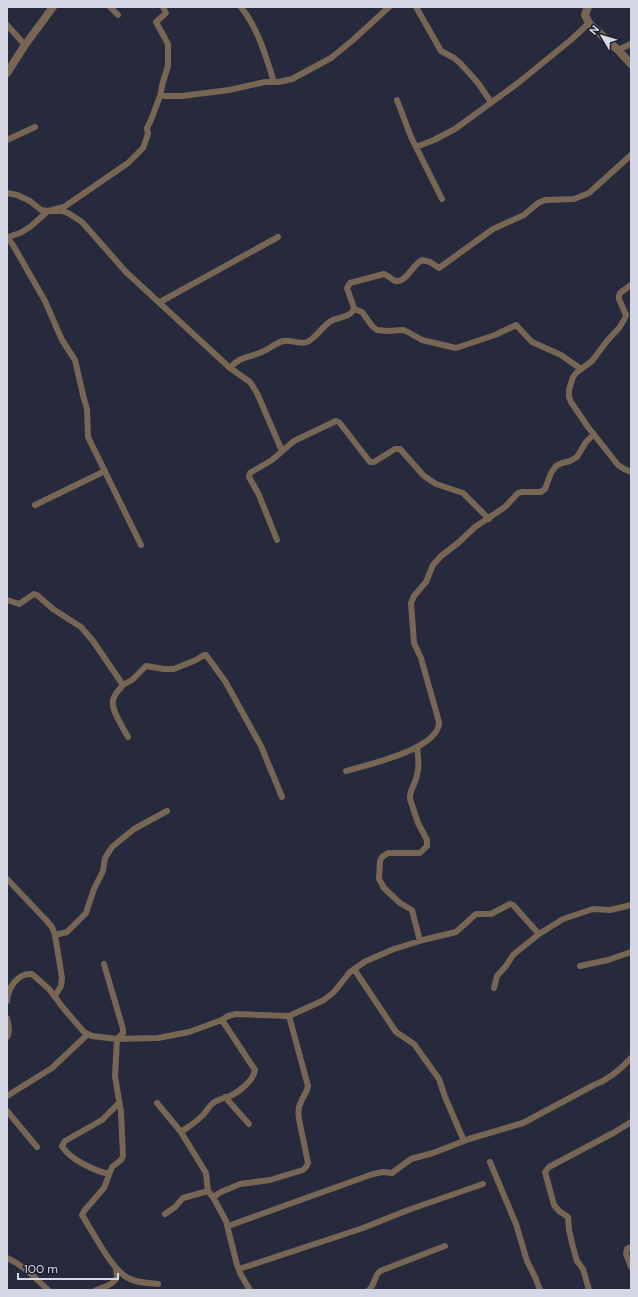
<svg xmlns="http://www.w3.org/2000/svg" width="638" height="1297" font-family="'DM Sans',sans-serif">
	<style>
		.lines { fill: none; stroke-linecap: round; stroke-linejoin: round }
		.minor { stroke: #786655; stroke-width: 6 }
		.tertiary { stroke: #786655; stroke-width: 8 }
	</style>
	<rect width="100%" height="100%" fill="#27293c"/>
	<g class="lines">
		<path class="minor" d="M 110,7 L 118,15
			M 241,7 C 258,28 266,57 274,82
			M 416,7 L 441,51 L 454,58 L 460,63 L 478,83 L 491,102
			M 7,25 L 25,45
			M 618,50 L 631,44
			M 160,96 L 182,96 L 229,90 L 265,82 L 279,82 L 292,79 L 331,58 L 353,40 L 389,7
			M 397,100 L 411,137 L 442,199
			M 7,140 L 35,127
			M 416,147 L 434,140 L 455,129 L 518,83 L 572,39 L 589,23
			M 7,193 L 17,195 L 30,201 L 41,210 L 48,211 L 62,211 L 68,213 L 82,222 L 126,272 L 230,368 L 250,382 L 257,393 L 282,451
			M 7,237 L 13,245 L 45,301 L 62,340 L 75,360 L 84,399 L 87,409 L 88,437 L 141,545
			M 8,237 L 20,233 L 30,227 L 48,211 L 64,207 L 128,163 L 143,148 L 148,134 L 147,128 L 151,120 L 160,96 L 163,82 L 168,66 L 168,44 L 156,22 L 166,13 L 163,7
			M 631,285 L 620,293 L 619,296 L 619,299 L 626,315 L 624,320 L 619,328 L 607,341 L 592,361 L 577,372 L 573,377 L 569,390 L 569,397 L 571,402 L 588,427 L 618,465 L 624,469 L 631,472
			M 160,302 L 278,237
			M 354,309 L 362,312 L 372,326 L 377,330 L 387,331 L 403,330 L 408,332 L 422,340 L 456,348 L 495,335 L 516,325 L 532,342 L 561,355 L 581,369
			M 230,368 C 240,356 248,358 262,352 C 269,349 276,343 283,341 C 291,339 298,345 307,342 C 318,337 322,325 333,320 C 341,317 350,317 354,309 L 353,305 L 347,288 L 350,283 L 384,274 C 389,276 392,280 396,281 C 406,283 413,264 422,260 L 430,262 L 439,268 L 493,229 L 524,215 L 538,203 L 545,200 L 574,199 L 589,193 L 631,155
			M 35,505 L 105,471
			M 277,540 L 259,495 L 249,477 L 250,473 L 272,460 L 294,441 L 336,421 L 339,422 L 370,462 L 374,462 L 395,449 L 400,449 L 424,476 L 436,484 L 463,493 L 489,519
			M 7,600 L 19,604 L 34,594 L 37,595 L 53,609 L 81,627 L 93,641 L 123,685 C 119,690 113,695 113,701 C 111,710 124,729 128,737
			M 123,685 L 132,680 L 146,666 L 164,669 L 174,669 L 196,660 L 204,655 L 206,655 L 225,681 L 261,746 L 282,797
			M 417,747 C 418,756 420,766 417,775 C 416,783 409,791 410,799 L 418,823 L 427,840 L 427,846 L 420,853 L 388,853 L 382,857 L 380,861 L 379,879 L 384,888 L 400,903 L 412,910 L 420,941
			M 346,771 C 367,765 440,749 439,722 L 421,658 L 414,643 L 411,603 L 414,596 L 426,582 L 433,565 L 441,556 L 458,543 L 475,527 L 505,507 L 518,493 L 522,492 L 541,492 L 545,489 L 551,473 L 556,466 L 562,463 L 570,461 L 577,457 L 586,442 L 594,434
			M 7,879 L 46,920 L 52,927 L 55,935 L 62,978 L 61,986 L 55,996
			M 55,935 L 67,932 L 86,913 L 94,889 L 103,871 L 105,858 L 112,847 L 134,829 L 167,811
			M 104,964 L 123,1029 L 123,1033 L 117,1039 L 115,1076 L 121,1112 L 123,1156 L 121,1160 L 112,1167 L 104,1188 L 84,1211 L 82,1215 C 93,1232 111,1269 128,1278 C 137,1283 148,1283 158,1284
			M 580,966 L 608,960 L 631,952
			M 354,969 L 396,1032 L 414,1044 L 439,1079 L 445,1097 L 464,1141
			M 494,988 L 497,976 L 506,966 L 513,955 L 539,934 L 563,919 L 593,909 L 610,910 L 631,905
			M 7,1001 C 8,988 17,973 32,974 L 49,989 L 64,1009 L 84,1032 L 92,1036 L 117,1039 L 158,1038 L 189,1032 L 222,1020 L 228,1016 L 236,1014 L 289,1016 L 324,1000 L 334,992 L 350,972 L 366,961 L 394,949 L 423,940 L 456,932 L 476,914 L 491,914 L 510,904 L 513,905 L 539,934
			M 7,1018 C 8,1025 11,1031 7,1037
			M 222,1020 L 255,1070 C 254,1080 239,1092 230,1096 C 224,1098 219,1099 213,1103 C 208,1107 206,1113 201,1117 C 196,1122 188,1127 181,1132 L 206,1173 L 208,1191 L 213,1197 L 226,1221 L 237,1265 L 241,1275 L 250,1290
			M 7,1096 L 52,1068 L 88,1034
			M 225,1097 L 249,1124
			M 157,1103 L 181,1132
			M 7,1111 L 37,1147
			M 490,1162 L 516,1224 L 527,1261 L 535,1277 L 540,1290
			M 109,1174 C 95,1171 69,1159 62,1146 L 65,1141 L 102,1120 L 119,1103
			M 213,1197 L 221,1192 L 240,1184 L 270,1180 L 303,1170 L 306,1167 L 308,1163 L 299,1119 C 298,1113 298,1107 301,1102 C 303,1096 307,1093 308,1086 L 289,1016
			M 165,1214 L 175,1207 L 183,1198 L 208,1191
			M 228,1226 L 373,1174 L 383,1172 L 392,1173 L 411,1159 L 433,1153 L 469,1139 L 523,1123 L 594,1085 C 608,1080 621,1069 631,1058
			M 631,1247 L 627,1249 L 626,1254 L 631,1267
			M 7,1258 C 25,1266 34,1277 48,1290
			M 239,1269 L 363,1228 L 408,1210 L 483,1184
			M 96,1290 C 102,1288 113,1285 116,1279 C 118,1276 116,1272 116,1269
			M 369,1290 C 375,1285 374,1276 380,1271 L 445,1246
			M 589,1290 L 583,1269 L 577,1261 L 573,1247 L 569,1230 L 568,1217 L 559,1211 L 554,1205 L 545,1172 L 549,1167 L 615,1132 L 631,1122"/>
		<path class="tertiary" d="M 588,7 L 585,15 L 589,23 L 594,28 L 618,50 L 631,64
			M 7,73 L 25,45 L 53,7"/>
	</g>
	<rect width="638" height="1297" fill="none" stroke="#d5d7e4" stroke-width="16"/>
	<g transform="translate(602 36) rotate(308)" stroke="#1e1f32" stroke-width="3" paint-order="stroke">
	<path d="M0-3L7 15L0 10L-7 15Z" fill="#d5d7e4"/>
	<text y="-6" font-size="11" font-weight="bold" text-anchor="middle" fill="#d5d7e4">N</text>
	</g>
	<path d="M18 1273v6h100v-6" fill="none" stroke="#d5d7e4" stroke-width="2"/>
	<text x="24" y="1273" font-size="12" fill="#d5d7e4" stroke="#1e1f32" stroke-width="3" paint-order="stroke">100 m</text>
</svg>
